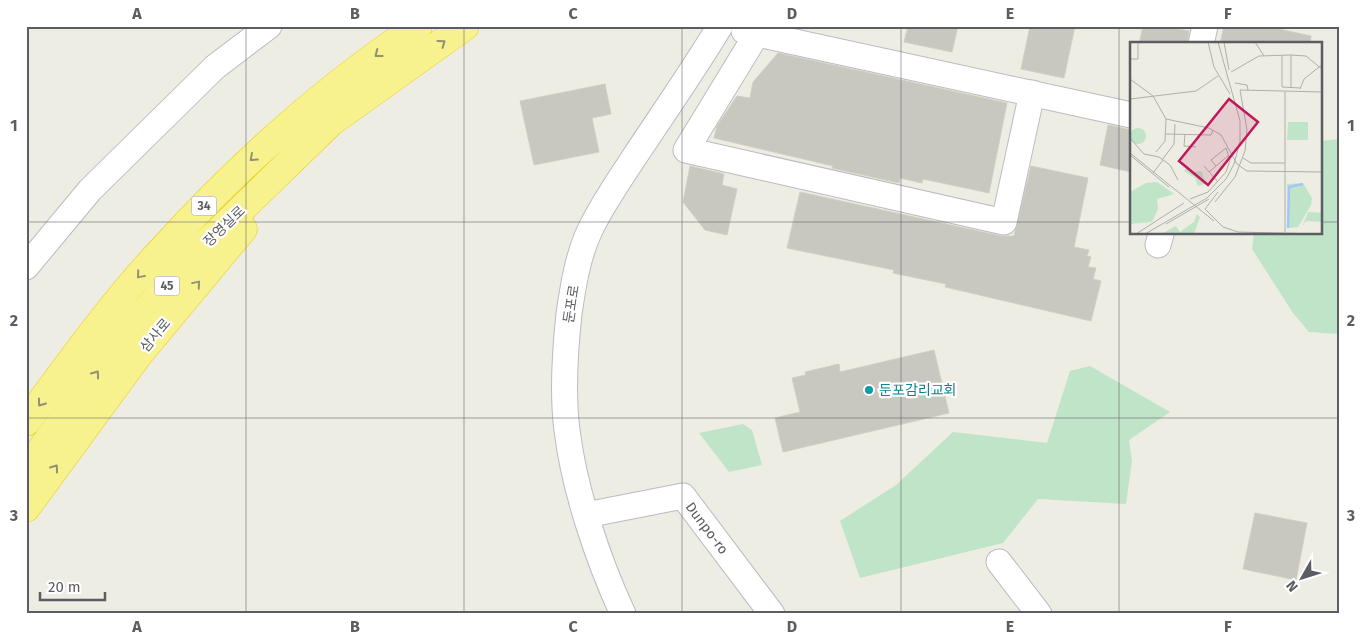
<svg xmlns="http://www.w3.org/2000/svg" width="1365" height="640" font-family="'Fira Sans','Noto Sans KR',sans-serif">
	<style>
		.green { fill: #c0e4c7 }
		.building { fill: #c8c7c0; stroke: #d1d0c1 }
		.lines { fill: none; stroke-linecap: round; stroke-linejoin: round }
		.minor-casing { stroke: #babbc1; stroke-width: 27 }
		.highway-casing { stroke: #e7cc09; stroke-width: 29 }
		.minor { stroke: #fff; stroke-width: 25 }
		.highway { stroke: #f8f28e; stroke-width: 28 }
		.oneway { stroke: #929172 }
		.grid { fill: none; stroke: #5b5d63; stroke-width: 1; stroke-opacity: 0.55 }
		.culture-dot { fill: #0f9aa8; stroke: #fff; stroke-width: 2 }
		.labels { text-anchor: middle; stroke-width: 4.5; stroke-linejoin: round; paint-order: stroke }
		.shield { fill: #fff; stroke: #8c8e92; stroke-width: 1 }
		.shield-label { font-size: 12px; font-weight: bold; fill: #5b5d63 }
		.street-label { font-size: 14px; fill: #5b5d63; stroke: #fff }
		.culture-label { font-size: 14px; fill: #0d838f; stroke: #fff; text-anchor: start }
		.inset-river { fill: none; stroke: #a4c5fb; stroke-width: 2.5 }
		.inset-road { fill: none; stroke: #afafac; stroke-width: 1 }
		.view { fill: #c2185b; fill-opacity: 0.15; stroke: #c2185b; stroke-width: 2.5 }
		.inset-edge { fill: none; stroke: #5b5d63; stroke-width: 2.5 }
		.neatline { fill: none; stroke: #5b5d63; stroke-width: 2 }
		.grid-label { font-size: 16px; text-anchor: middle; font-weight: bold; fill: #5b5d63 }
	</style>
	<rect width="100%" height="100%" fill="#edede3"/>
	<path class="green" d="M 1339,139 L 1339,334 L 1309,332 L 1293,313 L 1252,249 L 1254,234 L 1321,234 L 1321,141 Z
		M 1090,366 L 1170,412 L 1129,440 L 1132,461 L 1126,504 L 1038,499 L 1003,543 L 860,578 L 840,521 L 896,485 L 953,432 L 1047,443 L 1070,371 Z
		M 743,424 L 752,430 L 762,465 L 729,472 L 699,433 Z"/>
	<path class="building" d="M 908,26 L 958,26 L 952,52 L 904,42 Z
		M 1030,26 L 1075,26 L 1064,78 L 1021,69 Z
		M 1143,26 L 1162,26 L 1189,31 L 1187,44 L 1139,44 Z
		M 1224,26 L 1265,26 L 1311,36 L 1310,44 L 1220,44 Z
		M 778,53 L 1007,103 L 989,193 L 923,179 L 922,183 L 900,178 L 899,183 L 832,168 L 833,166 L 714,138 L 717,126 L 737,96 L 750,98 L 753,82 Z
		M 605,84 L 611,114 L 592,118 L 599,152 L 534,165 L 520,101 Z
		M 1108,125 L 1131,130 L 1131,172 L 1100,165 Z
		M 690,166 L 724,174 L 722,185 L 737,189 L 727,235 L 705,230 L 683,202 Z
		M 1031,166 L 1088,178 L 1074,247 L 1089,250 L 1087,256 L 1091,257 L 1088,267 L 1096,268 L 1093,279 L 1101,281 L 1091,321 L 945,287 L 946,284 L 893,273 L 894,270 L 787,248 L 800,192 L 1001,236 L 1014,236 Z
		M 934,350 L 949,413 L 783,452 L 775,418 L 800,412 L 792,378 L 806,375 L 805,372 L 839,364 L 840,372 Z
		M 1255,513 L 1307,523 L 1296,580 L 1243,569 Z"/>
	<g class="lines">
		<defs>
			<g id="minor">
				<path d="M 764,26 L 758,32 L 686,150 L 1004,222 L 1032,93"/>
				<path d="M 744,31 L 1131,115"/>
				<path d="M 1201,44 L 1205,26"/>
				<path d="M 1158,245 L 1161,234"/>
				<path d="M 26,267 L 90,190 L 215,67 L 269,26"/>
				<path id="s1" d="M 586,515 L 683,496 L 772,614"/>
				<path d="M 999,562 L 1039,614"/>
				<path d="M 623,614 C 598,560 574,489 567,430 C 562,392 565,351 569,314 C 573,286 578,255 590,230 C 602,205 618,182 633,159 C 662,115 693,71 720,26"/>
			</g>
			<path id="highway" d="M 26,422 C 69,364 112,303 162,250 C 238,166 324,89 418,26
				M 26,470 L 117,345 L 187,262 L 331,122 L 465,26
				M 26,508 L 139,354 L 243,229"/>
		</defs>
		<use href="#minor" class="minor-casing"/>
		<use href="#highway" class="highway-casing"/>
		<use href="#minor" class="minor"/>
		<use href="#highway" class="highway"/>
	</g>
	<defs><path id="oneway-chevron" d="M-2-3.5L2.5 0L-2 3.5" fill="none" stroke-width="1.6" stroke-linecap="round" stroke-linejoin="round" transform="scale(1.25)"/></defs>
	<g class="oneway">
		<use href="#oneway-chevron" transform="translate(442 43) rotate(-36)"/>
		<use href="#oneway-chevron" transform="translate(378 54) rotate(142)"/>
		<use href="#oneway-chevron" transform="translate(253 158) rotate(138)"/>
		<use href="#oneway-chevron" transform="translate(140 275) rotate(130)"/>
		<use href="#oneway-chevron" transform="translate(197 284) rotate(-50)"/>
		<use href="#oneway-chevron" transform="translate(96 374) rotate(-54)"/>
		<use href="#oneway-chevron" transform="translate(41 403) rotate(126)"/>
		<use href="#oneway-chevron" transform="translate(55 468) rotate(-54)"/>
	</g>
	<path class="grid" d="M 246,26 L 246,614M 464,26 L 464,614M 682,26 L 682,614M 901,26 L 901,614M 1119,26 L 1119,614M 26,222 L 1131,222M 1321,222 L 1339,222M 26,418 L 1339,418"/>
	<circle class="culture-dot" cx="869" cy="390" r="5"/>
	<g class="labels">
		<g class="shield">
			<rect x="191.5" y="196.5" width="25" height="19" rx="4"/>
			<rect x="154.5" y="276.5" width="25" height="19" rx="4"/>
		</g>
		<g class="shield-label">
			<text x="204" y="210">34</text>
			<text x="167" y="290">45</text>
		</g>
		<g class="street-label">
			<text transform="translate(224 226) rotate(-44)" y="5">장영실로</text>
			<text transform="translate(571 304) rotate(-81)" y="5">둔포로</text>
			<text transform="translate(155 335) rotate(-50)" y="5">삼사로</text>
			<text dy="5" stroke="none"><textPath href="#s1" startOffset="139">Dunpo-ro</textPath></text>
		</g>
		<g class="culture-label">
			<text x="879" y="395">둔포감리교회</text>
		</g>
	</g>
	<g transform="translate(1130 42)">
		<rect width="192" height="192" fill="#edede3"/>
		<path d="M 158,80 L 178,80 L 178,98 L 157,98 ZM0 94a8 8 0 1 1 16 0a8 8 0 1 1-16 0ZM 57,124 L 63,130 L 72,129 L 75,142 L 68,144 L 65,136 L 54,129 ZM 27,140 L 44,152 L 27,157 L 28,167 L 22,180 L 0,182 L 0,150 L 16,141 ZM 173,141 L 182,156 L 181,163 L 168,185 L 158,186 L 157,142 ZM 178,170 L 192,171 L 192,180 L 176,179 L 172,185 ZM 67,172 L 70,175 L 64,192 L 33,191 L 46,184 L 50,190 L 64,180 Z" fill="#c0e4c7"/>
		<path class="inset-river" d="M 158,186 L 159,145 L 173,142"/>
		<path class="inset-road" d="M 78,0 L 84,25 L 100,52M 94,0 L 99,28M 125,0 L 134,14M 152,14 L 152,45 L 170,46M 0,17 L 8,17 L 8,0M 101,30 L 129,14 L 161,13 L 176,14 L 193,28M 0,37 L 23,54 L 36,77 L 79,86 L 91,93 L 107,122 L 117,129 L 193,130M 105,41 L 117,43 L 118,48M 161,46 L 161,13M 170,47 L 174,37 L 193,22M 0,57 L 66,49 L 88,34M 36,92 L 81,93 L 83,88M 55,92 L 54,104 L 66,105M 0,96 L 14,112 L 29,115 L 40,123 L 48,138M 26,110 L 35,99 L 36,77M 0,111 L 84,179M 0,113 L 39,145M 113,116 L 121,121 L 155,121M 32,118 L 44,102 L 45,82M 74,124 L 88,140M 79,130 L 99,113M 23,131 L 33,118M 88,150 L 75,167 L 93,185M 60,157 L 78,150 L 96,130 L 100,118 L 96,106 L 81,118 L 86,124M 85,160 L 105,135 L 115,109 L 117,88 L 110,48 L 193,50M 36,182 L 79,157M 93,185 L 108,190 L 190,192M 155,190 L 155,50M 6,192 L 54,161M 15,192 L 77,156 L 96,137 L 104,122 L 110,100 L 110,79 L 88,0M 93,192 L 111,192M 112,192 L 181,192"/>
		<path class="view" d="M 99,57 L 128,80 L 78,143 L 49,119 Z"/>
		<rect width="192" height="192" class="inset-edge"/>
	</g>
	<rect width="1365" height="640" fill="none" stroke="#ffffff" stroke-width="55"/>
	<g transform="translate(1302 578) rotate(231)" stroke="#ffffff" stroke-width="4" paint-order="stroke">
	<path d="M0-4L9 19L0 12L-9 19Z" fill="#5b5d63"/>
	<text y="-8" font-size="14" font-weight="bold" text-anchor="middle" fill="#5b5d63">N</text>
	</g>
	<path d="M40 592v8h65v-8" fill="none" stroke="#5b5d63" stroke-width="2.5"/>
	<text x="48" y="592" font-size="15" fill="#5b5d63" stroke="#ffffff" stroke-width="4" paint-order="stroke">20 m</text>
	<rect x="28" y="28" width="1310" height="584" class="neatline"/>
	<g class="grid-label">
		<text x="137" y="19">A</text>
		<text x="355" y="19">B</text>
		<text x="573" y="19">C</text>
		<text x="792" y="19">D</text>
		<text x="1010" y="19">E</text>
		<text x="1228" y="19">F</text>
		<text x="14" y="131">1</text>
		<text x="1351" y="131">1</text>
		<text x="14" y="326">2</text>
		<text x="1351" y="326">2</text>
		<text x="14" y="521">3</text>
		<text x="1351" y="521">3</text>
		<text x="137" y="632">A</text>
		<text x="355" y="632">B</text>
		<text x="573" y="632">C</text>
		<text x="792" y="632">D</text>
		<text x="1010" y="632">E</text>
		<text x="1228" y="632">F</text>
	</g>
</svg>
